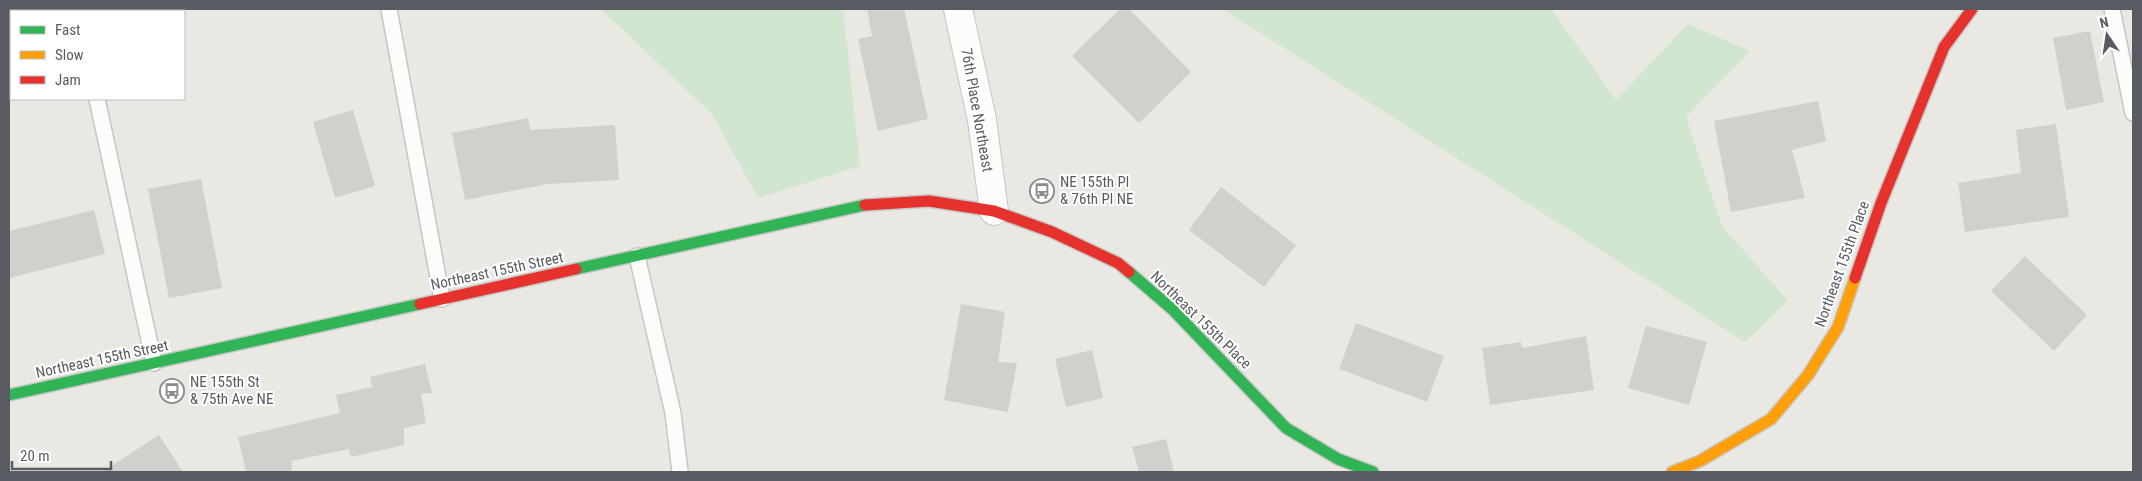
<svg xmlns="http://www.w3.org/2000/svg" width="2142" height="481" font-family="'Roboto Condensed',sans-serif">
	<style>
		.green { fill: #d0e6d0 }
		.building { fill: #d1d0cc }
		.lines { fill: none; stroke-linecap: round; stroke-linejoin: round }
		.lane-casing { stroke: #c5c6c5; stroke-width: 18 }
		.street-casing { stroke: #c5c6c5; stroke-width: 30 }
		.fast-casing { stroke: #c6c7c6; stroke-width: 14 }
		.slow-casing { stroke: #c6c7c6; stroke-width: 14 }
		.jam-casing { stroke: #c6c7c6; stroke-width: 14 }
		.lane { stroke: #fcfcfb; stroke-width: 15 }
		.street { stroke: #fcfcfb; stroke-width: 28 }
		.fast { stroke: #30b455; stroke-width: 11 }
		.slow { stroke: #ff9f0a; stroke-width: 11 }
		.jam { stroke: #e5322d; stroke-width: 11 }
		.labels { text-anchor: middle; stroke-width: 4; stroke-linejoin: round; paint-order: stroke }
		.street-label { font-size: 15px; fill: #585b61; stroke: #fff }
		.poi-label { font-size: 15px; fill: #585b61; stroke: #fff; text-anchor: start }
	</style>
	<rect width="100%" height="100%" fill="#e9e8e2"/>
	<path class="green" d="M 601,9 L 843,9 L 860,166 L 758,198 L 712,114 Z
		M 1223,9 L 1551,9 L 1616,100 L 1688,24 L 1750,51 L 1686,117 L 1722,226 L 1788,301 L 1745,342 Z"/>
	<path class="building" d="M 867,9 L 904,9 L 928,119 L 878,131 L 858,39 L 872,36 Z
		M 1120,9 L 1129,9 L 1191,72 L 1139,123 L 1072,56 Z
		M 2090,31 L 2104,102 L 2066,110 L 2053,38 Z
		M 1818,101 L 1826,141 L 1792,150 L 1805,198 L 1731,212 L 1714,121 Z
		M 353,110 L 375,186 L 335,198 L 313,122 Z
		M 528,118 L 530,130 L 615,125 L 619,180 L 548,184 L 465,200 L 452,133 Z
		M 2056,124 L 2069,217 L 1965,232 L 1958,183 L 2021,173 L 2016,130 Z
		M 201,179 L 222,288 L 169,298 L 148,189 Z
		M 1221,187 L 1296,245 L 1264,287 L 1189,230 Z
		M 94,210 L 105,254 L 9,278 L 9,231 Z
		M 2025,256 L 2087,315 L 2054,351 L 1991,291 Z
		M 961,304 L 1005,312 L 998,362 L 1017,363 L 1008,412 L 944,400 Z
		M 1356,323 L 1444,356 L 1427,402 L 1339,369 Z
		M 1646,326 L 1707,342 L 1689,405 L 1628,388 Z
		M 1586,336 L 1594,390 L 1490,405 L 1482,348 L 1521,342 L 1522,348 Z
		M 1092,350 L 1103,398 L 1066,407 L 1055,359 Z
		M 425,364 L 432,393 L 421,394 L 426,423 L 404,428 L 404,445 L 351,457 L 349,449 L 291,461 L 292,472 L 246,472 L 238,437 L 340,413 L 336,395 L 372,387 L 370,377 Z
		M 159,435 L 183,472 L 102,472 Z
		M 1166,439 L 1174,472 L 1139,472 L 1132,447 Z"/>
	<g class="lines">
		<defs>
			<path id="lane" d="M 78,9 L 79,11
				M 389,9 L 442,299
				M 2112,9 L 2133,113
				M 97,99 L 154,363
				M 637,256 L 673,413 L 680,472"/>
			<path id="street" d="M 958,9 L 982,120 L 994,211"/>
			<path id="fast" d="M 576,269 L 865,205
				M 1129,272 L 1172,309 L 1286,428 L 1338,459 L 1373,472
				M 9,395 L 420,304"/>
			<path id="slow" d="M 1672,472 L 1700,461 L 1771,419 L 1808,375 L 1838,327 L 1855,278"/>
			<path id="jam" d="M 865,205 L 929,201 L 994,211 L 1052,232 L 1118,263 L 1129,272
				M 1855,278 L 1881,203 L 1944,47 L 1972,9
				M 420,304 L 576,269"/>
		</defs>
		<use href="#lane" class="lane-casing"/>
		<use href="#street" class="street-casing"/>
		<use href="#fast" class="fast-casing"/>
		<use href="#slow" class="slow-casing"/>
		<use href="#jam" class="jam-casing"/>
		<use href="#lane" class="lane"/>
		<use href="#street" class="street"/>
		<use href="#fast" class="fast"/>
		<use href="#slow" class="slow"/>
		<use href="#jam" class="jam"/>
	</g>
	<defs>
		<symbol id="bus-ring" viewBox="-11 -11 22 22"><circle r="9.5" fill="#fff" stroke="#8b8c8e" stroke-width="1.5"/><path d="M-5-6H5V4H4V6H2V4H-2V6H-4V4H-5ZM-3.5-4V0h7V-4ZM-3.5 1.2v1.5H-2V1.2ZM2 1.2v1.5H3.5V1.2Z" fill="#8b8c8e"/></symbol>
	</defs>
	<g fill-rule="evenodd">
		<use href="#bus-ring" x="1028" y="177" width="28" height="28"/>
		<use href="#bus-ring" x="158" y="377" width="28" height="28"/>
	</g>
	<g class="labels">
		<g class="street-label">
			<text transform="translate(977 110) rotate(80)" y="5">76th Place Northeast</text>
			<text transform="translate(1842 264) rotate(-70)" y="5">Northeast 155th Place</text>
			<text transform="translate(497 271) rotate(-12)" y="5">Northeast 155th Street</text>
			<text transform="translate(1201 320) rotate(44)" y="5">Northeast 155th Place</text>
			<text transform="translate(102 359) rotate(-12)" y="5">Northeast 155th Street</text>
		</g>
		<g class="poi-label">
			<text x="1060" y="187">NE 155th Pl<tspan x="1060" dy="17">&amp; 76th Pl NE</tspan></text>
			<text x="190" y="387">NE 155th St<tspan x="190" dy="17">&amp; 75th Ave NE</tspan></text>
		</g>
	</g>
	<rect width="2142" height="481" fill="none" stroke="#585b61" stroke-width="20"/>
	<rect x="10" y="10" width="175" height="90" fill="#ffffff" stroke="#bcbdc0"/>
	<rect x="20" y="26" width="25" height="8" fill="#30b455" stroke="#bcbdc0"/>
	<text x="55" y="35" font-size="15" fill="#585b61">Fast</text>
	<rect x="20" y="51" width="25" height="8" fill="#ff9f0a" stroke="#bcbdc0"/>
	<text x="55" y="60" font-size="15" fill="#585b61">Slow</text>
	<rect x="20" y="76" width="25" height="8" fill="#e5322d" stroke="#bcbdc0"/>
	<text x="55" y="85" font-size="15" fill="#585b61">Jam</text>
	<g transform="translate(2107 35) rotate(347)" stroke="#ffffff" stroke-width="4" paint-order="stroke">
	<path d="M0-4L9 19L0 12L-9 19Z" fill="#585b61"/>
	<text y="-8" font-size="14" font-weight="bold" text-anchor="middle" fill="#585b61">N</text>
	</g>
	<path d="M12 461v8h99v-8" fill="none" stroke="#585b61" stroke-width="2.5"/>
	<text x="20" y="461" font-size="15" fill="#585b61" stroke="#ffffff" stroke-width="4" paint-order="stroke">20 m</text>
</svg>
